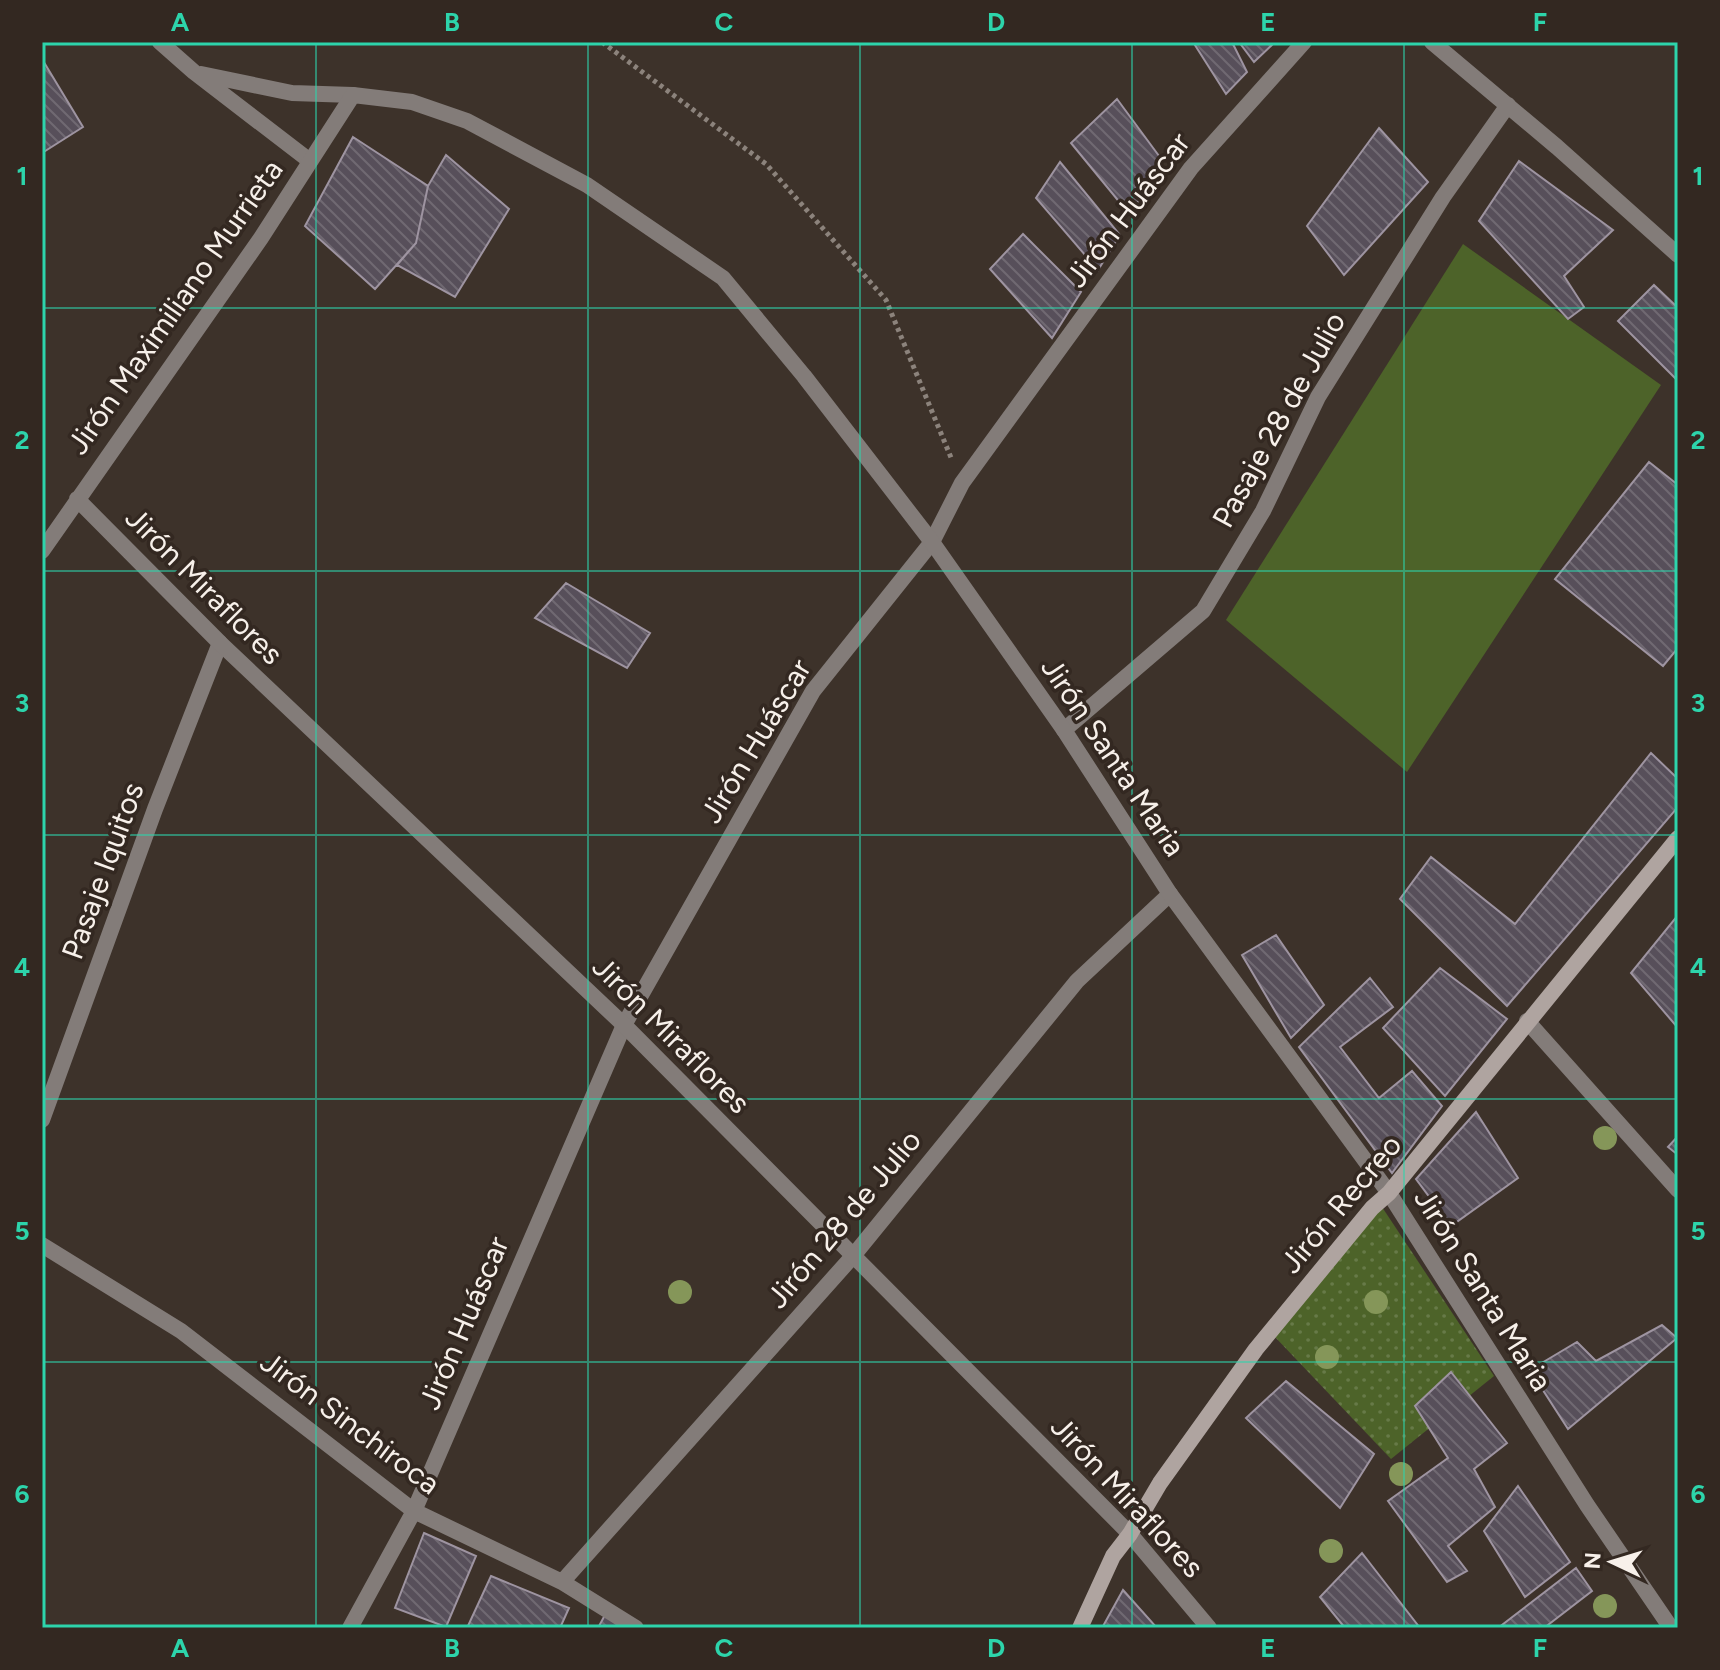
<svg xmlns="http://www.w3.org/2000/svg" width="1720" height="1670" font-family="Figtree,sans-serif">
	<style>
		.park { fill: url(#park-dots) }
		.pitch { fill: #4d6329 }
		.building { fill: url(#building-back-hatch); stroke: #9e94a1; stroke-width: 2 }
		.lines { fill: none; stroke-linecap: round; stroke-linejoin: round }
		.path { stroke: #8c837c; stroke-width: 5; stroke-dasharray: 4 4; stroke-linecap: butt }
		.minor { stroke: #837c79; stroke-width: 16 }
		.tertiary { stroke: #837c79; stroke-width: 16 }
		.secondary { stroke: #afa4a0; stroke-width: 16 }
		.tree { fill: #859659 }
		.grid { fill: none; stroke: #2dd4ab; stroke-width: 2; stroke-opacity: 0.55 }
		.labels { text-anchor: middle; stroke-width: 7; stroke-linejoin: round; paint-order: stroke }
		.street-label { font-size: 30px; fill: #f7f0ea; stroke: #332821 }
		.neatline { fill: none; stroke: #2dd4ab; stroke-width: 3 }
		.grid-label { font-size: 26px; text-anchor: middle; font-weight: bold; fill: #2dd4ab }
	</style>
	<defs>
		<pattern id="park-dots" width="8" height="8" patternUnits="userSpaceOnUse" patternTransform="scale(2)"><rect width="8" height="8" fill="#4d6329"/><path d="M2 2h.1M6 6h.1" fill="none" stroke="#677a48" stroke-width="1.8" stroke-linecap="round"/></pattern>
		<pattern id="building-back-hatch" width="6" height="6" patternUnits="userSpaceOnUse" patternTransform="scale(2)"><rect width="6" height="6" fill="#574f5a"/><path d="M-1 5l2 2M0 0l6 6M5-1l2 2" fill="none" stroke="#706972"/></pattern>
	</defs>
	<rect width="100%" height="100%" fill="#3d322a"/>
	<path class="park" d="M 1380,1204 L 1494,1376 L 1391,1459 L 1275,1337 Z"/>
	<path class="pitch" d="M 1463,244 L 1661,385 L 1407,772 L 1226,620 Z"/>
	<path class="building" d="M 1193,42 L 1232,42 L 1247,72 L 1226,94 Z
		M 1239,42 L 1275,42 L 1254,62 Z
		M 42,59 L 83,127 L 42,153 Z
		M 1117,99 L 1162,160 L 1130,215 L 1071,143 Z
		M 1379,128 L 1428,182 L 1344,275 L 1307,226 Z
		M 353,137 L 428,186 L 416,243 L 375,289 L 305,226 Z
		M 446,155 L 509,209 L 455,297 L 397,265 L 416,243 L 428,186 Z
		M 1519,161 L 1613,230 L 1564,276 L 1584,307 L 1568,319 L 1479,221 Z
		M 1060,162 L 1120,235 L 1098,270 L 1036,198 Z
		M 1023,234 L 1081,292 L 1052,338 L 990,269 Z
		M 1654,285 L 1678,308 L 1678,381 L 1618,321 Z
		M 1649,462 L 1678,485 L 1678,648 L 1663,666 L 1555,579 Z
		M 566,583 L 650,633 L 627,668 L 535,618 Z
		M 1651,753 L 1678,779 L 1678,807 L 1507,1006 L 1400,899 L 1431,857 L 1515,924 Z
		M 1678,915 L 1678,1028 L 1631,973 Z
		M 1276,935 L 1324,1005 L 1291,1038 L 1242,955 Z
		M 1440,968 L 1507,1019 L 1445,1096 L 1383,1028 Z
		M 1370,978 L 1393,1007 L 1340,1047 L 1379,1098 L 1412,1071 L 1442,1106 L 1392,1173 L 1299,1047 Z
		M 1476,1112 L 1518,1178 L 1451,1226 L 1416,1179 Z
		M 1678,1136 L 1678,1155 L 1668,1147 Z
		M 1662,1325 L 1677,1338 L 1568,1429 L 1530,1370 L 1577,1342 L 1596,1361 Z
		M 1451,1372 L 1507,1443 L 1474,1469 L 1495,1507 L 1448,1546 L 1467,1571 L 1447,1582 L 1388,1501 L 1448,1458 L 1415,1406 Z
		M 1286,1381 L 1374,1454 L 1340,1508 L 1246,1418 Z
		M 1518,1486 L 1570,1562 L 1525,1597 L 1484,1531 Z
		M 424,1533 L 476,1556 L 446,1627 L 395,1608 Z
		M 1362,1553 L 1420,1628 L 1345,1628 L 1320,1597 Z
		M 1576,1568 L 1592,1591 L 1544,1628 L 1498,1628 Z
		M 491,1576 L 569,1608 L 560,1628 L 467,1628 Z
		M 1123,1590 L 1157,1628 L 1102,1628 Z
		M 606,1613 L 625,1628 L 598,1628 Z"/>
	<g class="lines">
		<path class="path" d="M 602,42 L 766,164 L 886,300 L 952,460"/>
		<path class="minor" d="M 160,42 L 194,72 L 310,161
			M 1432,42 L 1557,147 L 1678,255
			M 201,74 L 292,93 L 353,95
			M 1064,730 L 1203,611 L 1263,511 L 1318,397 L 1443,197 L 1508,105
			M 1527,1021 L 1678,1190
			M 42,1120 L 155,809 L 220,643
			M 42,1245 L 181,1331 L 414,1511 L 562,1582 L 636,1628
			M 562,1582 L 853,1256 L 1077,981 L 1170,894
			M 350,1628 L 414,1511 L 624,1025 L 813,691 L 932,542 L 962,483 L 1191,168 L 1304,42"/>
		<path class="tertiary" d="M 77,499 L 220,643 L 624,1025 L 1130,1534 L 1209,1628
			M 42,551 L 261,238 L 353,95 L 412,102 L 467,121 L 587,185 L 723,278 L 804,376 L 932,542 L 1064,730 L 1170,894 L 1389,1193 L 1587,1505 L 1671,1628"/>
		<path class="secondary" d="M 1080,1628 L 1113,1556 L 1130,1534 L 1160,1483 L 1256,1349 L 1372,1208 L 1389,1193 L 1678,838"/>
	</g>
	<g class="tree">
		<circle cx="1605" cy="1138" r="12"/>
		<circle cx="680" cy="1292" r="12"/>
		<circle cx="1376" cy="1302" r="12"/>
		<circle cx="1327" cy="1357" r="12"/>
		<circle cx="1401" cy="1474" r="12"/>
		<circle cx="1331" cy="1551" r="12"/>
		<circle cx="1605" cy="1606" r="12"/>
	</g>
	<path class="grid" d="M 316,42 L 316,1628M 588,42 L 588,1628M 860,42 L 860,1628M 1132,42 L 1132,1628M 1404,42 L 1404,1628M 42,308 L 1678,308M 42,571 L 1678,571M 42,835 L 1678,835M 42,1099 L 1678,1099M 42,1362 L 1678,1362"/>
	<g class="labels">
		<g class="street-label">
			<text transform="translate(1128 210) rotate(-53)" y="10">Jirón Huáscar</text>
			<text transform="translate(175 307) rotate(-55)" y="10">Jirón Maximiliano Murrieta</text>
			<text transform="translate(1279 420) rotate(-61)" y="10">Pasaje 28 de Julio</text>
			<text transform="translate(204 586) rotate(45)" y="10">Jirón Miraflores</text>
			<text transform="translate(756 741) rotate(-59)" y="10">Jirón Huáscar</text>
			<text transform="translate(1113 757) rotate(56)" y="10">Jirón Santa Maria</text>
			<text transform="translate(103 871) rotate(-70)" y="10">Pasaje Iquitos</text>
			<text transform="translate(671 1035) rotate(45)" y="10">Jirón Miraflores</text>
			<text transform="translate(1341 1204) rotate(-50)" y="10">Jirón Recreo</text>
			<text transform="translate(844 1219) rotate(-50)" y="10">Jirón 28 de Julio</text>
			<text transform="translate(1483 1290) rotate(58)" y="10">Jirón Santa Maria</text>
			<text transform="translate(464 1323) rotate(-67)" y="10">Jirón Huáscar</text>
			<text transform="translate(350 1423) rotate(37)" y="10">Jirón Sinchiroca</text>
			<text transform="translate(1127 1497) rotate(47)" y="10">Jirón Miraflores</text>
		</g>
	</g>
	<rect width="1720" height="1670" fill="none" stroke="#332821" stroke-width="88"/>
	<g transform="translate(1612 1562) rotate(274)" stroke="#332821" stroke-width="6" paint-order="stroke">
	<path d="M0-6L14 30L0 20L-14 30Z" fill="#f7f0ea"/>
	<text y="-12" font-size="22" font-weight="bold" text-anchor="middle" fill="#f7f0ea">N</text>
	</g>
	<rect x="44" y="44" width="1632" height="1582" class="neatline"/>
	<g class="grid-label">
		<text x="180" y="31">A</text>
		<text x="452" y="31">B</text>
		<text x="724" y="31">C</text>
		<text x="996" y="31">D</text>
		<text x="1268" y="31">E</text>
		<text x="1540" y="31">F</text>
		<text x="22" y="185">1</text>
		<text x="1698" y="185">1</text>
		<text x="22" y="449">2</text>
		<text x="1698" y="449">2</text>
		<text x="22" y="712">3</text>
		<text x="1698" y="712">3</text>
		<text x="22" y="976">4</text>
		<text x="1698" y="976">4</text>
		<text x="22" y="1240">5</text>
		<text x="1698" y="1240">5</text>
		<text x="22" y="1503">6</text>
		<text x="1698" y="1503">6</text>
		<text x="180" y="1657">A</text>
		<text x="452" y="1657">B</text>
		<text x="724" y="1657">C</text>
		<text x="996" y="1657">D</text>
		<text x="1268" y="1657">E</text>
		<text x="1540" y="1657">F</text>
	</g>
</svg>
